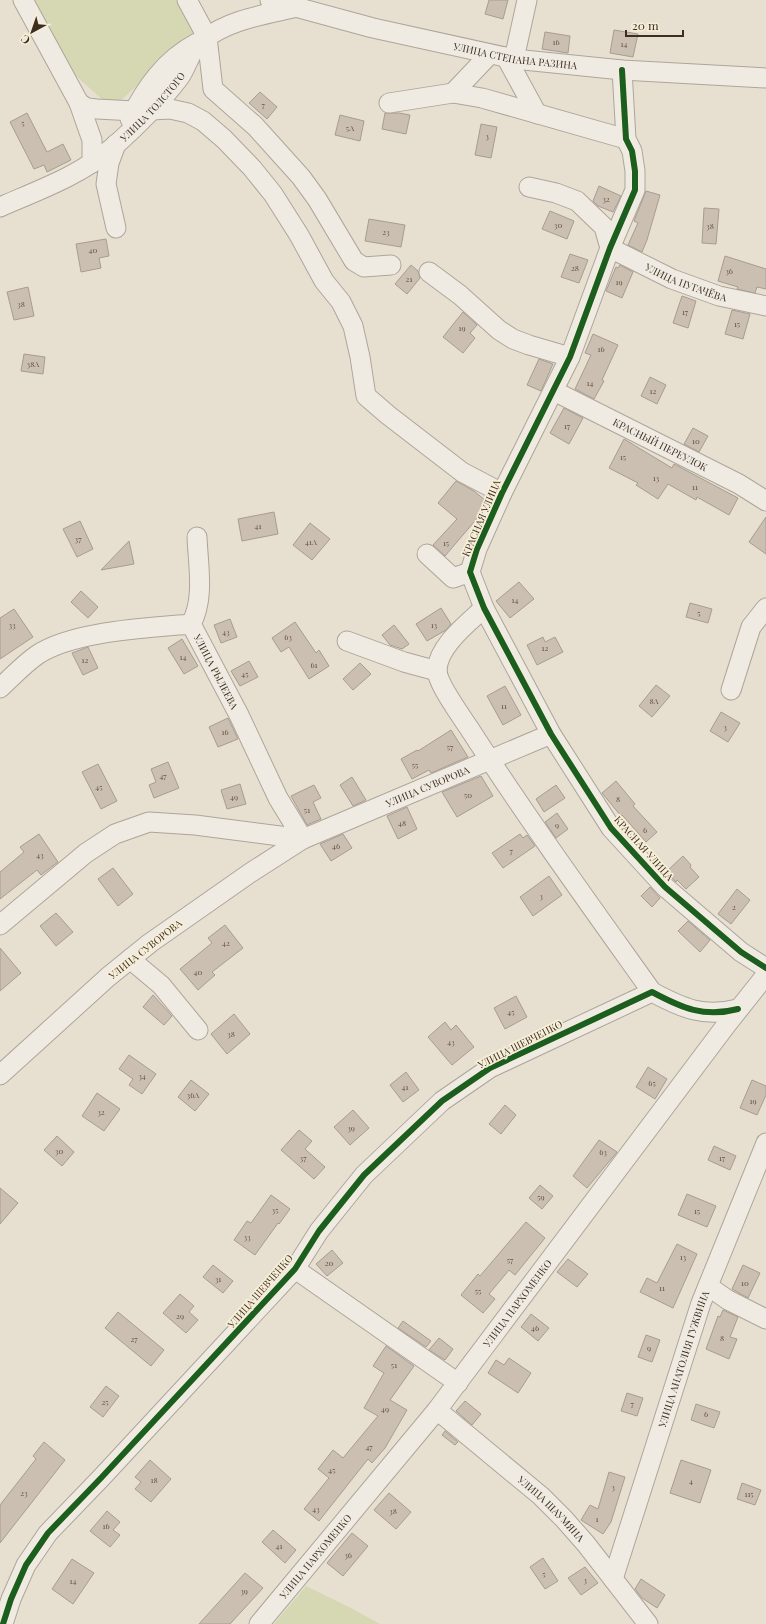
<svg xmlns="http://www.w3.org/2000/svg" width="766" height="1624" font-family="'Playfair Display',serif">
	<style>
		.green { fill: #d6d7b3 }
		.building { fill: #cbbfb2; stroke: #a89c90 }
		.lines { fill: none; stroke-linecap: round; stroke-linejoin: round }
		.minor-casing { stroke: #ada599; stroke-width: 21 }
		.minor { stroke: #efebe3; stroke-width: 19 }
		.cycleway-casing { stroke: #f7eed8; stroke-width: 8 }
		.cycleway { stroke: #1b5e20; stroke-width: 6 }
		.labels { text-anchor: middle; stroke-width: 3.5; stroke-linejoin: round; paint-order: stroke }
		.number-label { font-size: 8px; fill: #605244 }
		.street-label { font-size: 10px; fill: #3d2e20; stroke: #f7eed8 }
	</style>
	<rect width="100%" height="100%" fill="#e7e0d1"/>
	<path class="green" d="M 28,0 L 176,0 L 195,34 L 119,102 L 106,103 L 64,65 Z
		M 306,1586 L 353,1609 L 380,1624 L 274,1624 Z"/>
	<path class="building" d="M 489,0 L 508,0 L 503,19 L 485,14 Z
		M 614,30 L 638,34 L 633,57 L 610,53 Z
		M 545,32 L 570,36 L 568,53 L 542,49 Z
		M 260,92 L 277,107 L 267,119 L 249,103 Z
		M 27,113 L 47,152 L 63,144 L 71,160 L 47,172 L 44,165 L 34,169 L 10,122 Z
		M 385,113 L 399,113 L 410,115 L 406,134 L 382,129 Z
		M 340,115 L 364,121 L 360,141 L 335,135 Z
		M 481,124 L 497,127 L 491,158 L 475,155 Z
		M 599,186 L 621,196 L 613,212 L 598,206 L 593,201 Z
		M 646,191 L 660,195 L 647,240 L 642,252 L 628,245 L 638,223 L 634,221 Z
		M 704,208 L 719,209 L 716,244 L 702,243 Z
		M 550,211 L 574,221 L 567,239 L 542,229 Z
		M 369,219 L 405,225 L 401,247 L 365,241 Z
		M 106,239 L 109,256 L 99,258 L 101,268 L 81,272 L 76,244 Z
		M 570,254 L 588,260 L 579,283 L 561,277 Z
		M 725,256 L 766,269 L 766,289 L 757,287 L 755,293 L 737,289 L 738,287 L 718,281 Z
		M 411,265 L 418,271 L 420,278 L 407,294 L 395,284 Z
		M 620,265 L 633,272 L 622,298 L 606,291 L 616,267 L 618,268 Z
		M 28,287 L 34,316 L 14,320 L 7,292 Z
		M 682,296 L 696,301 L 688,328 L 673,323 Z
		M 732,310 L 750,314 L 743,339 L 725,334 Z
		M 463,312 L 477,325 L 470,333 L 475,338 L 463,353 L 443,337 Z
		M 593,334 L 618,345 L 602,380 L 604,381 L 594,399 L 575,389 L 591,355 L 585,353 Z
		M 24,354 L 45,357 L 43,374 L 21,371 Z
		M 539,359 L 553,364 L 541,391 L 527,385 Z
		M 650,377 L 666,385 L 657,404 L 641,396 Z
		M 564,408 L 583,418 L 569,444 L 550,433 Z
		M 693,428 L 708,436 L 699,452 L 684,444 Z
		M 624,439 L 672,468 L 674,464 L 738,498 L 729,515 L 697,497 L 696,500 L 668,484 L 658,499 L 636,485 L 638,483 L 609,468 Z
		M 456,481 L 474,491 L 486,501 L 480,515 L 445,556 L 433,545 L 457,519 L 438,503 Z
		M 274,512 L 278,534 L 242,541 L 238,519 Z
		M 766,517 L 766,554 L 749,542 Z
		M 80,521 L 93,549 L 77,557 L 63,529 Z
		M 310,523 L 330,539 L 312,560 L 293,545 Z
		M 129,541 L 134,564 L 101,570 Z
		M 519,582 L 534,599 L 510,618 L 496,601 Z
		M 81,591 L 98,607 L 88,618 L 71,602 Z
		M 690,603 L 712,609 L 708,623 L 686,617 Z
		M 441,608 L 451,624 L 446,630 L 427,641 L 416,624 Z
		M 14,609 L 33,637 L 0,659 L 0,618 Z
		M 230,619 L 237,637 L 221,643 L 214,625 Z
		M 295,622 L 316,653 L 319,650 L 329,666 L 309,679 L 289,647 L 281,652 L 272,638 Z
		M 394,625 L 409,644 L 402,649 L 390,645 L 382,635 Z
		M 543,637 L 545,642 L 555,637 L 563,652 L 537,665 L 527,645 Z
		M 182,639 L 198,666 L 184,674 L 168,648 Z
		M 88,647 L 98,668 L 83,675 L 72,653 Z
		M 249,661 L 258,677 L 240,686 L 231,671 Z
		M 360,663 L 371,674 L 353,690 L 343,679 Z
		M 656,685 L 670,696 L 652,717 L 639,706 Z
		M 505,686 L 521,715 L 503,725 L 487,696 Z
		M 721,712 L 740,723 L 728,742 L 710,731 Z
		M 228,718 L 238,739 L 218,747 L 209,727 Z
		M 451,730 L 468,757 L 431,773 L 429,770 L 412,779 L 401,759 L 417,750 L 418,751 Z
		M 168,762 L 179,788 L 154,798 L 149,785 L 156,782 L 151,769 Z
		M 98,764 L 117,801 L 101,809 L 82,772 Z
		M 481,776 L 493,796 L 457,817 L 442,792 Z
		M 352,777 L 366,800 L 353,806 L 340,785 Z
		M 616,781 L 635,804 L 633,806 L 657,832 L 646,842 L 622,815 L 621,816 L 602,793 Z
		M 240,784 L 246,804 L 227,809 L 221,790 Z
		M 314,785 L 321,798 L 313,802 L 321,819 L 307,825 L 291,796 Z
		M 556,785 L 565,798 L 544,812 L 536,799 Z
		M 407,807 L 417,829 L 398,839 L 387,816 Z
		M 557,813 L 568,829 L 556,838 L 545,822 Z
		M 39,834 L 58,862 L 41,875 L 37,870 L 0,899 L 0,872 L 24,852 L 20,847 Z
		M 343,834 L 352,848 L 331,861 L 320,844 Z
		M 520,834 L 523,838 L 527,835 L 535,846 L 503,868 L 492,853 Z
		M 683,856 L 691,865 L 690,867 L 699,877 L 686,889 L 677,880 L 676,882 L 666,872 Z
		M 113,868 L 133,894 L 118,906 L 98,879 Z
		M 549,876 L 562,895 L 533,916 L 520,897 Z
		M 650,887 L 660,898 L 652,907 L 641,896 Z
		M 737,889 L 750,900 L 731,924 L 718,914 Z
		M 56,913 L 73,932 L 56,946 L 40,926 Z
		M 688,921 L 710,940 L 700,952 L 678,931 Z
		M 225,925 L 243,948 L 212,972 L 215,975 L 198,990 L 180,969 L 212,943 L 208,938 Z
		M 0,948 L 21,973 L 0,991 Z
		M 153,995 L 172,1016 L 164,1025 L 143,1007 Z
		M 516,996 L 527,1017 L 505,1029 L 494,1008 Z
		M 234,1014 L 250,1034 L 227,1054 L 211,1034 Z
		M 445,1022 L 451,1030 L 456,1025 L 474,1047 L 452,1065 L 428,1037 Z
		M 129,1055 L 156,1074 L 142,1094 L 129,1085 L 133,1079 L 119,1069 Z
		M 648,1067 L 667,1079 L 655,1099 L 636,1087 Z
		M 406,1072 L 419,1090 L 403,1102 L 390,1085 Z
		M 191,1080 L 209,1094 L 195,1111 L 178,1097 Z
		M 752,1080 L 766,1086 L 766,1095 L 757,1115 L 740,1108 Z
		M 97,1093 L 120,1109 L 104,1131 L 82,1116 Z
		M 505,1105 L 516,1115 L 501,1134 L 489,1124 Z
		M 353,1110 L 369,1128 L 350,1145 L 334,1127 Z
		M 299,1130 L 312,1141 L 305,1149 L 325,1167 L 314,1179 L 281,1150 Z
		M 57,1136 L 74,1152 L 62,1166 L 44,1150 Z
		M 599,1140 L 617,1152 L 587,1188 L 573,1176 Z
		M 714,1146 L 736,1156 L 730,1170 L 708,1160 Z
		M 540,1185 L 553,1196 L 542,1209 L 529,1198 Z
		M 0,1188 L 18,1203 L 0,1224 Z
		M 687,1194 L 716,1206 L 707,1227 L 678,1215 Z
		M 271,1195 L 290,1209 L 279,1224 L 278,1223 L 255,1255 L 234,1240 L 247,1221 L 251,1223 Z
		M 526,1222 L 545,1238 L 515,1275 L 509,1270 L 489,1294 L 495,1299 L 483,1313 L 461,1295 L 478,1274 L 480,1276 Z
		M 677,1244 L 697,1254 L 673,1308 L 640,1292 L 647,1278 L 657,1283 Z
		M 332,1250 L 343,1263 L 327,1276 L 316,1264 Z
		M 568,1259 L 588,1274 L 577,1287 L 557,1272 Z
		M 213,1265 L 233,1281 L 223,1293 L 203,1277 Z
		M 743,1265 L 760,1273 L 748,1298 L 732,1289 Z
		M 180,1294 L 194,1306 L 189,1312 L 198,1320 L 186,1333 L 163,1313 Z
		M 723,1310 L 738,1317 L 730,1337 L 737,1339 L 729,1359 L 706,1349 L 718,1316 L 720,1317 Z
		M 118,1312 L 164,1350 L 151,1366 L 105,1328 Z
		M 531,1314 L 549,1328 L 538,1341 L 521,1327 Z
		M 403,1321 L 431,1341 L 426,1347 L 398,1328 Z
		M 646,1335 L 660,1340 L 652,1362 L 638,1357 Z
		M 439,1338 L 453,1349 L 445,1360 L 429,1350 Z
		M 386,1346 L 414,1366 L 390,1400 L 407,1410 L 385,1448 L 372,1463 L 368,1459 L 319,1521 L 304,1509 L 329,1478 L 318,1469 L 333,1450 L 343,1458 L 378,1416 L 364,1408 L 384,1373 L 373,1366 Z
		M 509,1358 L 531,1373 L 518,1393 L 488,1373 L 496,1360 L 504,1365 Z
		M 106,1386 L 119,1396 L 103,1417 L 90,1407 Z
		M 627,1393 L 643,1398 L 637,1416 L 621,1411 Z
		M 465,1401 L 481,1414 L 472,1425 L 456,1411 Z
		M 696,1404 L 720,1412 L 714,1428 L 691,1420 Z
		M 445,1431 L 458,1442 L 455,1445 L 442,1435 Z
		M 44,1442 L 65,1460 L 0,1543 L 0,1505 L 36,1459 L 33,1456 Z
		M 150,1460 L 171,1479 L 151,1502 L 135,1489 L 141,1482 L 135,1477 Z
		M 681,1460 L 711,1470 L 700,1503 L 670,1493 Z
		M 609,1472 L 625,1477 L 611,1522 L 603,1534 L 581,1520 L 590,1505 L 598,1509 Z
		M 742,1483 L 761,1490 L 755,1505 L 737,1499 Z
		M 389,1493 L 411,1512 L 396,1529 L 374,1510 Z
		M 107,1511 L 120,1522 L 113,1530 L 120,1535 L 110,1547 L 90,1531 Z
		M 273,1530 L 296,1550 L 285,1563 L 262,1542 Z
		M 352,1533 L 368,1546 L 343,1576 L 327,1563 Z
		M 543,1558 L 558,1581 L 545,1589 L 530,1567 Z
		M 72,1559 L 94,1573 L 73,1604 L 52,1589 Z
		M 585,1567 L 598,1583 L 581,1595 L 568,1578 Z
		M 245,1573 L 263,1588 L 230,1624 L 199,1624 Z
		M 641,1579 L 665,1595 L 657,1608 L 642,1598 L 635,1589 Z"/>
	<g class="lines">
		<defs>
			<g id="minor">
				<path d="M 23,0 L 79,103 L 92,140 L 92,163"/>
				<path d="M 187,0 L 207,37 L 213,89 L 255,126 L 301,177 L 317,199 L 354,261 L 364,267 L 391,265"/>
				<path id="s1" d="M 270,0 L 373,28 L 514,59 L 622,70 L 766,78"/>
				<path d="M 506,57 L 537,114"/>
				<path d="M 514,59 L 527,0"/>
				<path d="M 622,70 L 626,139 L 632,151 L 635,171 L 635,190 L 610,248 L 570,357 L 502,493 L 477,549 L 470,572 L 484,608 L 551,734 L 611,828 L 665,887 L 741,952 L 766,968"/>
				<path d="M 453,93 L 490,54"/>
				<path d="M 79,103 L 87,108 L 97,109 L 134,111 L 170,109 L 188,113 L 203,121 L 224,139 L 252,168 L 273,194 L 299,235 L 324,281 L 341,302 L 353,326 L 360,357 L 366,396 L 388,415 L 462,472 L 502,493"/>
				<path d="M 389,103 L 453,93 L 482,98 L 626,139"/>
				<path d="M 130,119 C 146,87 165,60 197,43"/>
				<path d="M 116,144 L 109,163 L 106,184 L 116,228"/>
				<path id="s2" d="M 529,187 L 556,193 L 577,201 L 604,227 L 610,248 L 672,279 L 719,296 L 766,306"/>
				<path id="s3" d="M 0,207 C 39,190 79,176 112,148 C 136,127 160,103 179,78 C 188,66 190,49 203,40 C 229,20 262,15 293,8"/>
				<path d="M 429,272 L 460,295 L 499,330 L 513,339 L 529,345 L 570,357"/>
				<path id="s4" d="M 554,391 L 739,484 L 766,501"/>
				<path d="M 427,554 L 453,578 L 470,572"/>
				<path d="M 484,608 C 468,623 438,646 437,670 C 437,683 461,716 469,728 C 527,818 590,905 652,992"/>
				<path d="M 191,624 C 205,599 198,564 197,537"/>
				<path d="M 347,641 L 404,662 L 437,671"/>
				<path id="s5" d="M 0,688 C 12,677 24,664 37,655 C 72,631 148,628 191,624 L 239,715 L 278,798 L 303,839 L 250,873 L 150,943 L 108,977 L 0,1075"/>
				<path d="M 731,690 L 751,627 L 766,608"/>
				<path id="s6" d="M 0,925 L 86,853 L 115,834 L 149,822 L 195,825 L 303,839 L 551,734"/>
				<path d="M 130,959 L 161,985 L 198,1030"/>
				<path d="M 295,1269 L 458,1383"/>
				<path d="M 708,1286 L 728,1300 L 766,1319"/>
				<path id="s7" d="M 437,1410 L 541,1496 L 564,1519 L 586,1544 L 648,1624"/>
				<path id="s8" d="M 613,1579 L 701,1303 L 766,1143"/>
				<path d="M 3,1624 L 11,1599 L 26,1565 L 48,1533 L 101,1478 L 295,1269 L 319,1231 L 364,1175 L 442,1101 L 490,1068 L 652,992 C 682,1008 704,1018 738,1009"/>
				<path id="s9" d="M 259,1624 L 437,1410 L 727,1024 L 766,975"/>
			</g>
		</defs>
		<use href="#minor" class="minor-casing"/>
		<use href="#minor" class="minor"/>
		<defs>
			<path id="cycleway" d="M 622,70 L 626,139 L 632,151 L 635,171 L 635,190 L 610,248 L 570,357 L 502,493 L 477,549 L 470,572 L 484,608 L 551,734 L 611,828 L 665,887 L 741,952 L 766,968
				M 3,1624 L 11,1599 L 26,1565 L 48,1533 L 101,1478 L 295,1269 L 319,1231 L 364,1175 L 442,1101 L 490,1068 L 652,992 C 682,1008 704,1018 738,1009"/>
		</defs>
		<use href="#cycleway" class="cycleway-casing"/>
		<use href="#cycleway" class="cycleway"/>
	</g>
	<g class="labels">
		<g class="number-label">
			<text x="556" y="45">16</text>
			<text x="624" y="47">14</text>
			<text x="263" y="108">7</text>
			<text x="23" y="126">5</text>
			<text x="350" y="131">5А</text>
			<text x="487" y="139">3</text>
			<text x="606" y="202">32</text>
			<text x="558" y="228">30</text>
			<text x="710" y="229">38</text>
			<text x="386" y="235">23</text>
			<text x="93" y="253">40</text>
			<text x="575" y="271">28</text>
			<text x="729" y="274">36</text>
			<text x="409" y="282">21</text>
			<text x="619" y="285">19</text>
			<text x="21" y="307">38</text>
			<text x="685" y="315">17</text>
			<text x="737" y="327">15</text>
			<text x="462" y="331">19</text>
			<text x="601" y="352">16</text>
			<text x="33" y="367">38А</text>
			<text x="590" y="386">14</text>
			<text x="653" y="394">12</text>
			<text x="567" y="429">17</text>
			<text x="696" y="444">10</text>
			<text x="623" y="460">15</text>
			<text x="656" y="481">13</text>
			<text x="695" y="490">11</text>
			<text x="258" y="529">41</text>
			<text x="78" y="542">37</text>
			<text x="311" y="545">41А</text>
			<text x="446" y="546">15</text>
			<text x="515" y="603">14</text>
			<text x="699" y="616">5</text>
			<text x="12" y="628">33</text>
			<text x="434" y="628">13</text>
			<text x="226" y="635">43</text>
			<text x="288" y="640">63</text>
			<text x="545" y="651">12</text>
			<text x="183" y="660">14</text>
			<text x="85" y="663">12</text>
			<text x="314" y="668">61</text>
			<text x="245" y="677">45</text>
			<text x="654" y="704">8А</text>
			<text x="504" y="709">11</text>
			<text x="725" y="730">3</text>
			<text x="225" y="735">16</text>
			<text x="450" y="750">57</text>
			<text x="415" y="768">55</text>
			<text x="163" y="779">47</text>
			<text x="99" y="790">45</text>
			<text x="468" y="798">50</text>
			<text x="234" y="800">49</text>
			<text x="618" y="802">8</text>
			<text x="307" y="813">51</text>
			<text x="402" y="826">48</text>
			<text x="557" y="828">9</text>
			<text x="645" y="833">6</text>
			<text x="336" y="849">46</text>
			<text x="511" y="854">7</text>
			<text x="40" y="858">43</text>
			<text x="541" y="899">3</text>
			<text x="734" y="910">2</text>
			<text x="226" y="946">42</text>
			<text x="198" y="975">40</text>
			<text x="511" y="1015">45</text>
			<text x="231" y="1037">38</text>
			<text x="451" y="1045">43</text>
			<text x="142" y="1079">34</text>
			<text x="652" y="1086">65</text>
			<text x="405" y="1090">41</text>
			<text x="193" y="1098">36А</text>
			<text x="753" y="1104">19</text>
			<text x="101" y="1115">32</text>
			<text x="351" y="1131">39</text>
			<text x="59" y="1154">30</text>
			<text x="603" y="1155">63</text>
			<text x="303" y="1161">37</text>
			<text x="722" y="1161">17</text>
			<text x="541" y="1200">59</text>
			<text x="275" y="1213">35</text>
			<text x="697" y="1214">15</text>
			<text x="247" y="1240">33</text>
			<text x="683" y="1260">13</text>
			<text x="510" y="1263">57</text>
			<text x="329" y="1266">20</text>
			<text x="218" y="1282">31</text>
			<text x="745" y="1286">10</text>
			<text x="662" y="1291">11</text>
			<text x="478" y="1294">55</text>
			<text x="180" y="1319">29</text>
			<text x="535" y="1331">46</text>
			<text x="722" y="1341">8</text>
			<text x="134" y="1342">27</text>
			<text x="649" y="1351">9</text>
			<text x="394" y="1368">51</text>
			<text x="105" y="1405">25</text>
			<text x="632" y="1407">7</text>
			<text x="385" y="1412">49</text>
			<text x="706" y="1417">6</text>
			<text x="369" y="1450">47</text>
			<text x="332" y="1473">45</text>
			<text x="154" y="1483">18</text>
			<text x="691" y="1484">4</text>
			<text x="613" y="1490">3</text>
			<text x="24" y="1496">23</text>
			<text x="749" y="1497">115</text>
			<text x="316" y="1512">43</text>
			<text x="393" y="1514">38</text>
			<text x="597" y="1522">1</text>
			<text x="106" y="1529">16</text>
			<text x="279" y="1549">41</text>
			<text x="348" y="1558">36</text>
			<text x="544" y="1577">5</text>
			<text x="585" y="1583">3</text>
			<text x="73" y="1584">14</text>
			<text x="244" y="1594">39</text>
		</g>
		<g class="street-label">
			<text dy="4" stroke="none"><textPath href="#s1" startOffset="252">УЛИЦА СТЕПАНА РАЗИНА</textPath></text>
			<text dy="4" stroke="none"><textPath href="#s3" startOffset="185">УЛИЦА ТОЛСТОГО</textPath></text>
			<text dy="4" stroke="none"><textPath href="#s2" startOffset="193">УЛИЦА ПУГАЧЁВА</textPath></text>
			<text dy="4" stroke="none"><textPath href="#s4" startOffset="119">КРАСНЫЙ ПЕРЕУЛОК</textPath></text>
			<text transform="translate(481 518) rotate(-67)" y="4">КРАСНАЯ УЛИЦА</text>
			<text dy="4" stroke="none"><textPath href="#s5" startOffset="262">УЛИЦА РЫЛЕЕВА</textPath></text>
			<text dy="4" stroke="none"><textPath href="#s6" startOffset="473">УЛИЦА СУВОРОВА</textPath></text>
			<text transform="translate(644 848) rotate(48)" y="4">КРАСНАЯ УЛИЦА</text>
			<text transform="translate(145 949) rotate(-38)" y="4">УЛИЦА СУВОРОВА</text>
			<text transform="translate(520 1044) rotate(-27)" y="4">УЛИЦА ШЕВЧЕНКО</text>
			<text transform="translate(260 1291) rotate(-49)" y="4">УЛИЦА ШЕВЧЕНКО</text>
			<text dy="4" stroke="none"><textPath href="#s9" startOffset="412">УЛИЦА ПАРХОМЕНКО</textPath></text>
			<text dy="4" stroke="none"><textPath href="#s8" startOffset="231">УЛИЦА АНАТОЛИЯ ГУЖВИНА</textPath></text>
			<text dy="4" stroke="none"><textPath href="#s7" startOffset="151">УЛИЦА ШАУМЯНА</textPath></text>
			<text dy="4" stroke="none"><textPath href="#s9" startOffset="88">УЛИЦА ПАРХОМЕНКО</textPath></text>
		</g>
	</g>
	<g transform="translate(32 32) rotate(220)" stroke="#f7eed8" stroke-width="3" paint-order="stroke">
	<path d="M0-3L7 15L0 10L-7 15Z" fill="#3d2e20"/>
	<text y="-6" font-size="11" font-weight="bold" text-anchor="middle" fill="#3d2e20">С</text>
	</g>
	<path d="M626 30v6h57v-6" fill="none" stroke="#3d2e20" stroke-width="2"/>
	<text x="632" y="30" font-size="12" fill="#3d2e20" stroke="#f7eed8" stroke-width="3" paint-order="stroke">20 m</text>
</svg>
